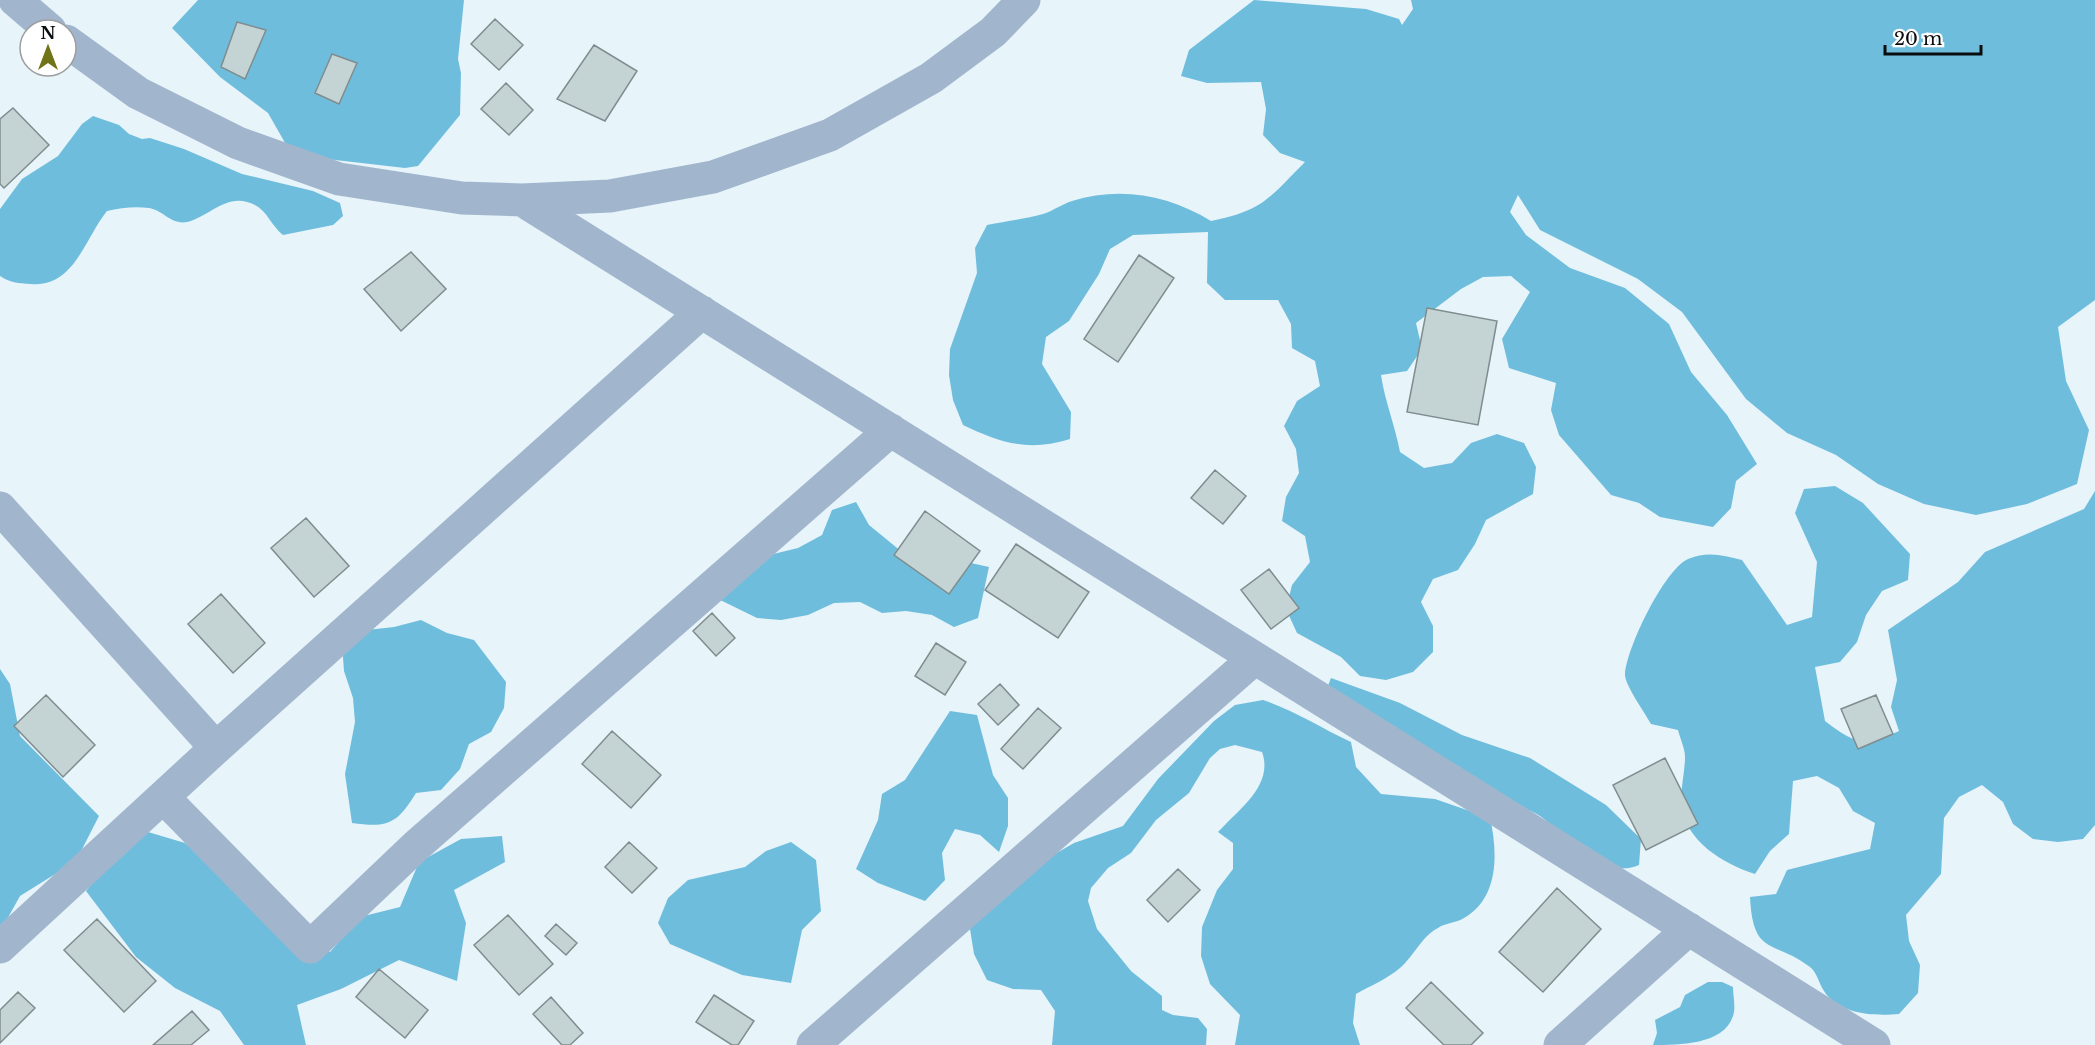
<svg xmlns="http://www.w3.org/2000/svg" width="2095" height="1045" font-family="'Libre Baskerville',serif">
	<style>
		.forest { fill: #6fbddd }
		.building { fill: #c4d3d4; stroke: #7f8d8f; stroke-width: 1.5 }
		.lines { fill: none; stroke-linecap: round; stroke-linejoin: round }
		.minor { stroke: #a1b6cd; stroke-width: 33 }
	</style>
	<rect width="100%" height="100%" fill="#e7f4fa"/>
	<path class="forest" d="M 198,0 L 464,0 L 458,59 L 461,73 L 460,115 L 418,166 L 405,168 L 292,155 L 268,113 L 220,77 L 172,28 Z
		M 1254,0 L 1366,9 L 1399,19 L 1402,25 L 1413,9 L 1411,0 L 2095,0 L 2095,300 L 2058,327 L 2066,381 L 2089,430 L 2077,484 L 2027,504 L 1976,515 L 1924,504 L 1878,484 L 1836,455 L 1787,433 L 1746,399 L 1682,312 L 1638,279 L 1540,230 L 1518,195 L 1510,212 L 1526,235 L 1570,268 L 1625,288 L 1669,324 L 1691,372 L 1727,415 L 1757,464 L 1736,481 L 1731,508 L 1713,527 L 1660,517 L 1639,503 L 1611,495 L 1559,435 L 1551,410 L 1556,383 L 1509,368 L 1502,339 L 1530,292 L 1511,276 L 1483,277 L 1461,289 L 1416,323 L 1422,349 L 1407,371 L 1381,375 C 1385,402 1395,425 1400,452 L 1424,468 L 1452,463 L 1471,443 L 1497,434 L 1524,443 L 1536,467 L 1533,494 L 1486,520 L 1475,544 L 1458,570 L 1433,579 L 1421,602 L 1433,626 L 1433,652 L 1413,672 L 1386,680 L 1360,676 L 1341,657 L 1297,633 L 1286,609 L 1292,585 L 1310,562 L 1305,536 L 1282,521 L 1286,497 L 1299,473 L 1296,449 L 1284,426 L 1297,401 L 1320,386 L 1315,361 L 1292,348 L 1291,324 L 1278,300 L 1225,300 L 1207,283 L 1208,232 L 1133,235 L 1110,249 L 1099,274 L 1069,321 L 1046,337 L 1042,364 L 1071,412 L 1070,439 C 1028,452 1001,443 963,425 L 953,400 L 949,375 L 950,349 L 977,273 L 975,248 L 987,225 C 1006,221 1025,219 1043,214 C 1053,211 1062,204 1072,201 C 1120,186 1169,195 1211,221 C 1263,211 1269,198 1305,162 L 1280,153 L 1263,135 L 1266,109 L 1261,82 L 1207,83 L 1181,76 L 1189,50 Z
		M 93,116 L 119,125 L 129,134 L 142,139 L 150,138 L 184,149 L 242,174 L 313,191 L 340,203 L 343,216 L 333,225 L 283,235 C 269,224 267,207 247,202 C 226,195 207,217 187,222 C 171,225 163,210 149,208 C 135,206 120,208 107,211 C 85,238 74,288 31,284 C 18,283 10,283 0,276 L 0,209 L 22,179 L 58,156 L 82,124 Z
		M 1835,486 L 1863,503 L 1910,554 L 1908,580 L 1882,591 L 1866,615 L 1857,642 L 1840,662 L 1815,667 L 1825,721 C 1855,744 1864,747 1899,731 L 1891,707 L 1897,680 L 1888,630 L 1958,582 L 1985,552 L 2084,509 L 2095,491 L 2095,825 L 2083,839 L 2058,842 L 2033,839 L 2013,824 L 2003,802 L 1982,785 L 1959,797 L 1944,818 L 1941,874 L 1906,915 L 1909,941 L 1920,965 L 1918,993 L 1899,1014 C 1875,1016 1839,1015 1824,991 C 1819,984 1817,972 1810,967 C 1773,939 1753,957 1750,897 L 1776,894 L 1787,870 L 1870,849 L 1875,823 L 1853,811 L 1839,788 L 1817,776 L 1793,781 L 1789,834 L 1770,851 L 1755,874 C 1724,864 1684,841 1682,804 C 1680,788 1685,773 1685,757 C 1685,749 1680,738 1678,730 L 1651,724 C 1645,713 1625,685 1625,675 C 1626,649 1664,570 1688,559 C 1707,551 1723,555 1742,560 L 1787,625 L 1812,617 L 1817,562 L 1795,513 L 1804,489 Z
		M 856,502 L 869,525 L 913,561 L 962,561 L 989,567 L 978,618 L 954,627 L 932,615 L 906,611 L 882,613 L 860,602 L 834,603 L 808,615 L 781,620 L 757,618 L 710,595 L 745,561 L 798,548 L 822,535 L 832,510 Z
		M 421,620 L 447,633 L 474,640 L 506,682 L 504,708 L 491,732 L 469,744 L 460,769 L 441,790 L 416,793 C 397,824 388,828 352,823 L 345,774 L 355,722 L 353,698 L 344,671 L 342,644 L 367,630 L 394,627 Z
		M 0,669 L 10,684 L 20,736 L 99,816 L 76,861 L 20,896 L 0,932 Z
		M 1331,678 L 1400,703 L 1462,735 L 1530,758 L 1606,805 L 1641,839 L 1639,865 C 1603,881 1567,835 1540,816 C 1532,811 1522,808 1514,805 L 1326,691 Z
		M 1263,700 C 1294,710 1321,728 1351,742 L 1356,767 L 1381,794 L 1435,799 L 1490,818 C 1498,853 1499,898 1464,918 C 1456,923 1445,923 1438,928 C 1421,937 1414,956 1400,968 C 1387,979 1370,986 1356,994 L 1353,1023 L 1360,1045 L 1235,1045 L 1240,1015 L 1210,984 L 1201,956 L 1202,927 L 1217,890 L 1233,869 L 1233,843 L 1218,832 C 1239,809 1274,785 1262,752 L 1235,745 L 1220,749 L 1210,758 L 1189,793 L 1156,820 L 1131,853 L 1108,868 L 1091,888 L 1088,901 L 1097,929 L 1131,971 L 1162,996 L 1162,1010 L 1173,1015 L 1198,1018 L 1207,1029 L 1206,1045 L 1052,1045 L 1055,1011 L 1041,990 L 1013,989 L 987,980 L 974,954 L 970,929 L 1027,870 L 1074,843 L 1123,826 L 1158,779 L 1214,721 L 1235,705 Z
		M 950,711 L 977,715 L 993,775 L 1008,798 L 1008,826 L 999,852 L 980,835 L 955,829 L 942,853 L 945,880 L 925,901 L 878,883 L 856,869 L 878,820 L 882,794 L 905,780 Z
		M 138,829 L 185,843 L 270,913 L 330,952 L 360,917 L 400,907 L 419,862 L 461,839 L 502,836 L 505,862 L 454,890 L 466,923 L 457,981 L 399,960 L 341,989 L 297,1005 L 306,1045 L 244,1045 L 220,1011 L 175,988 L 136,957 L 86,891 Z
		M 791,842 L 816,860 L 821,911 L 802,930 L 791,983 L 742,975 L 670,944 L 658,923 L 668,898 L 688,880 L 745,867 L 766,851 Z
		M 1708,982 L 1722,982 L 1733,987 C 1733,996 1736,1008 1733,1016 C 1724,1045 1678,1045 1653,1045 L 1657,1033 L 1655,1020 L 1680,1007 L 1685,995 Z"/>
	<path class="building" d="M 495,19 L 523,45 L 499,70 L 471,44 Z
		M 237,22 L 266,30 L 245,79 L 221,67 Z
		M 594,45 L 637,71 L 605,121 L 557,99 Z
		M 332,54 L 357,63 L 339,104 L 315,93 Z
		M 506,83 L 533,110 L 509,135 L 481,109 Z
		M 13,108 L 49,145 L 4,188 L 0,184 L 0,119 Z
		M 411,252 L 446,289 L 401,331 L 364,289 Z
		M 1139,255 L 1174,278 L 1118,362 L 1084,339 Z
		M 1427,308 L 1497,321 L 1478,425 L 1407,412 Z
		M 1215,470 L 1246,496 L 1223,524 L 1191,498 Z
		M 925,511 L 980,551 L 949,594 L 894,555 Z
		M 306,518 L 349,566 L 314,597 L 271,548 Z
		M 1016,544 L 1089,592 L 1058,638 L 985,590 Z
		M 1269,569 L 1299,608 L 1271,629 L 1241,590 Z
		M 221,594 L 265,643 L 233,673 L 188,624 Z
		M 712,613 L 735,638 L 716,656 L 693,631 Z
		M 936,643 L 966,662 L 945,695 L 915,676 Z
		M 1000,684 L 1019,705 L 998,725 L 978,704 Z
		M 46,695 L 95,745 L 63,777 L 14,726 Z
		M 1876,695 L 1893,734 L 1858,749 L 1841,709 Z
		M 1038,708 L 1061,728 L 1023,769 L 1001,749 Z
		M 612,731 L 661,775 L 631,808 L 582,764 Z
		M 1665,758 L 1698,824 L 1646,850 L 1613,785 Z
		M 629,842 L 657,868 L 632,893 L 605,867 Z
		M 1178,869 L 1200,890 L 1168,922 L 1147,900 Z
		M 1557,888 L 1601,929 L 1543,992 L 1499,952 Z
		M 508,915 L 553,964 L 519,995 L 474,945 Z
		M 97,919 L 156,981 L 124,1012 L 64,950 Z
		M 556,924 L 577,943 L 566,955 L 545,936 Z
		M 379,969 L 428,1010 L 405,1038 L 356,997 Z
		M 1431,982 L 1483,1033 L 1471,1045 L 1444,1045 L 1406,1008 Z
		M 18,992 L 35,1008 L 0,1043 L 0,1010 Z
		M 714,995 L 754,1021 L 738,1045 L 732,1045 L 696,1022 Z
		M 551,997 L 583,1033 L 570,1045 L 562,1045 L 533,1014 Z
		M 192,1011 L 209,1030 L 191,1045 L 153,1045 Z"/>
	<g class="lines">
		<path class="minor" d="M 15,0 L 50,30
			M 66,41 L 138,93 L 238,143 L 339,179 L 462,198 L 522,200 L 610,196 L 713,177 L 830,135 L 931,78 L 993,32 L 1024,0
			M 522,200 L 1874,1045
			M 0,508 L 216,748
			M 163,797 L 310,947 L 416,846 L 891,430
			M 0,947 L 216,748 L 702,312
			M 813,1045 L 1255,658
			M 1560,1045 L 1689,929"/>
	</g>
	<g transform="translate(48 48)"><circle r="28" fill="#ffffff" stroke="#9d9e9f" stroke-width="1.5"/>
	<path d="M0-4.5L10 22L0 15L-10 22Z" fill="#717319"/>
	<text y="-9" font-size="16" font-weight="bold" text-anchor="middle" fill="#090d0f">N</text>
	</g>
	<path d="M1885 45v9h96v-9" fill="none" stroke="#090d0f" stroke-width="3"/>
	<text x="1894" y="45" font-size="18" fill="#090d0f" stroke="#ffffff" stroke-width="4.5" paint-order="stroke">20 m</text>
</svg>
